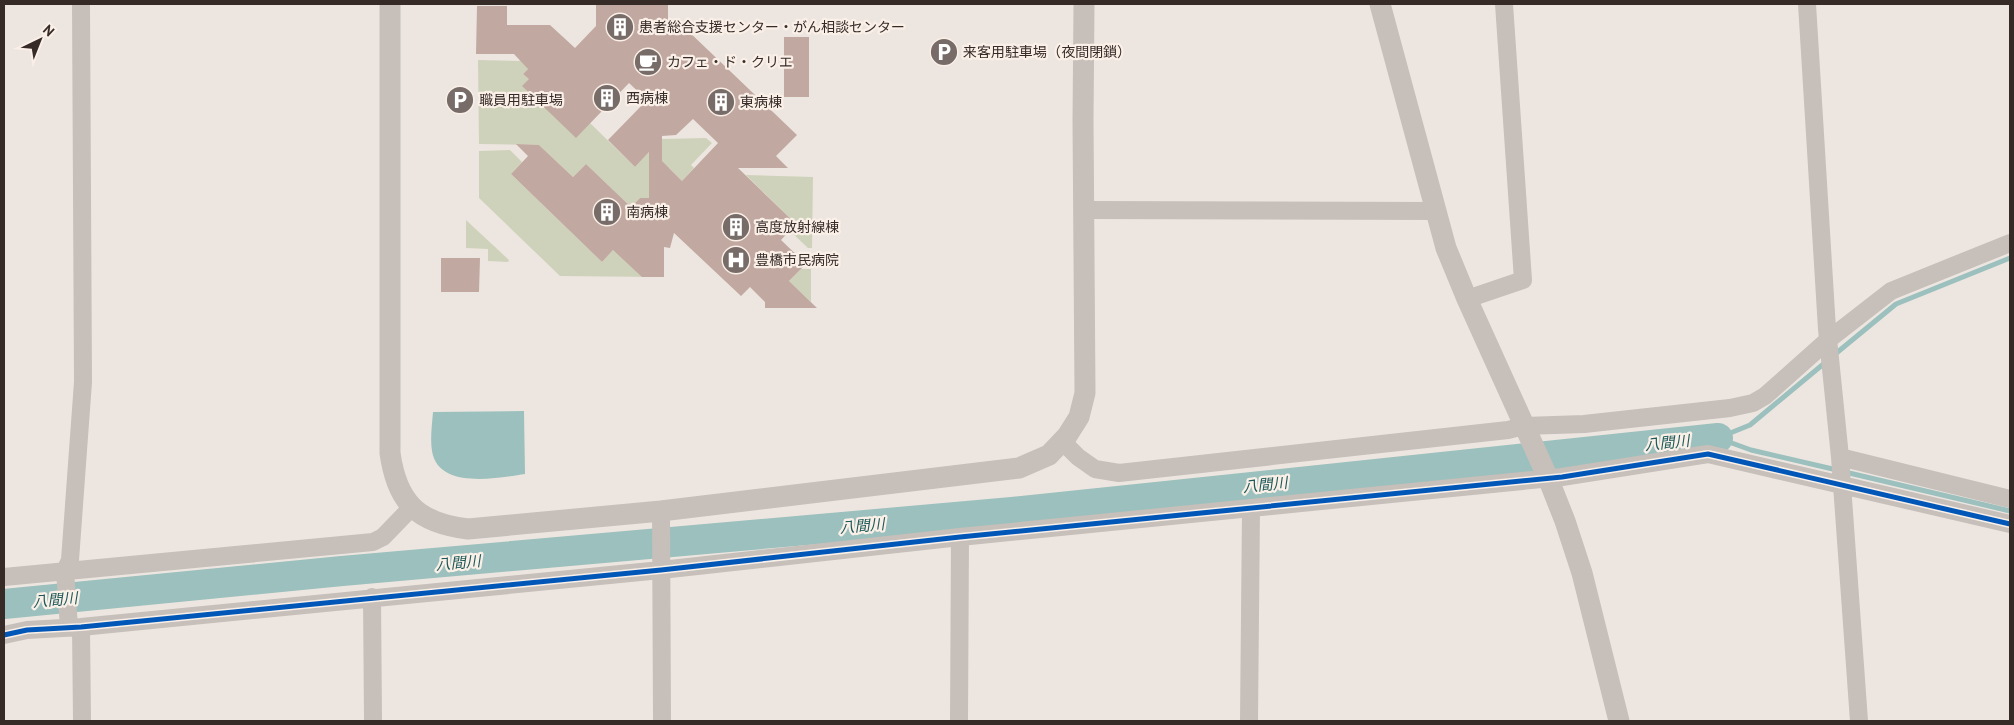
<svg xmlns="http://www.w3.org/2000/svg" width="2014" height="725" font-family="'PT Sans','Noto Sans JP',sans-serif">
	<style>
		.green { fill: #cfd2ba }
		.water { fill: #9cc0bd }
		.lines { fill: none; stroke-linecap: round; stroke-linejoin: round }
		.stream { stroke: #9cc0bd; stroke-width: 5 }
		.river { stroke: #9cc0bd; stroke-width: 30 }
		.building { fill: #c1a8a1; fill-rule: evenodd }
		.minor { stroke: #c6bfba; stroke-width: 18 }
		.tertiary { stroke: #c6bfba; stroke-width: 21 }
		.cycleway-casing { stroke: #faf0e8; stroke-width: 8 }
		.cycleway { stroke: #0057b8; stroke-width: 5 }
		.labels { text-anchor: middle; stroke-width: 4.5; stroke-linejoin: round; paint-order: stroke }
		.poi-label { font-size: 14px; fill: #372b28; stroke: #faf0e8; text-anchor: start }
		.water-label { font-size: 15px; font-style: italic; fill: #1c5959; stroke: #faf0e8 }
	</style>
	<rect width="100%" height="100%" fill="#ede6e0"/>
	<path class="green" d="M 522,58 L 528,69 L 523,74 L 590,123 L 635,167 L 649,152 L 649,198 L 640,198 L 631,207 L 586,164 L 573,177 L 539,145 L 479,144 L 478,60 L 519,61 Z
		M 706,138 L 712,143 L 691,165 L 694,168 L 682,181 L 669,168 L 662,168 L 662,139 Z
		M 510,150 L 522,162 L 511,174 L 602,262 L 613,250 L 654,277 L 560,276 L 479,198 L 479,151 Z
		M 746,175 L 813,177 L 812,248 L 808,248 L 790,231 L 796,224 Z
		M 466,220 L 509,260 L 508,262 L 488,261 L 488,249 L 466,248 Z
		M 801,269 L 811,269 L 811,302 L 789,281 Z"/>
	<path class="water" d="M 524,411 L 525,474 C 498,478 438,490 432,451 C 430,439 432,425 433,412 Z"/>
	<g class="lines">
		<path class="stream" d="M 1834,355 L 1896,304 L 2010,258
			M 1718,438 L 1750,425 L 1827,361
			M 1718,438 L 1751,450 L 1837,470
			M 1845,472 L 2010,511"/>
		<path class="river" d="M 4,604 L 342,571 L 1012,512 L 1718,438"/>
	</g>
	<path class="building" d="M 596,4 L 668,4 L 668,29 L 686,29 L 797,135 L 776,156 L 788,168 L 738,168 L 796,224 L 781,240 L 806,264 L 789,281 L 817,308 L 765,308 L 765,302 L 750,287 L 741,296 L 674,233 L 670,248 L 664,247 L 664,277 L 642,277 L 613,250 L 602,262 L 511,174 L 528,156 L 516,144 L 539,145 L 573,177 L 586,164 L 631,207 L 640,198 L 649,198 L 649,152 L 635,167 L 608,140 L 647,100 L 629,83 L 576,138 L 522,86 L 529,79 L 523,74 L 528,69 L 514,54 L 476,54 L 477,6 L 507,6 L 507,25 L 550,25 L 575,48 L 596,26 ZM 693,119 L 718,143 L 682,181 L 662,161 L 662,136 L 676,135 Z
		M 784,37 L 809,37 L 809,97 L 784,97 Z
		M 441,258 L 480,258 L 479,292 L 441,292 Z"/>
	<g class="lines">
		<path class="minor" d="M 1807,4 L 1827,329 L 1840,457 L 1859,721
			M 1083,210 L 1437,211
			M 1467,299 L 1523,280 L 1504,4
			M 1062,441 L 1078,457 L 1095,469 L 1119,473 L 1508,430 L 1524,426 L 1584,424 L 1730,408 L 1753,403 L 1765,396 L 1828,340 L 1891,291 L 2010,243
			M 1840,457 L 2010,499
			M 661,511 L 662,721
			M 4,577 L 373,542 L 383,537 L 412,507
			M 372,597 L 373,721
			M 69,627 L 65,571 L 70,560 L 83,382 L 81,4
			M 81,627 L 82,721
			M 4,635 L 27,630 L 81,627 L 661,570 L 960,537 L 1562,477 L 1708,454 L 2010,524
			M 959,721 L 960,537
			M 1249,721 L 1251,509"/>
		<path class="tertiary" d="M 390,4 L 390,453 C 397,503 418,523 468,529 L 661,511 L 1019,468 L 1049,455 L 1067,436 L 1079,417 L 1085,393 L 1083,120 L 1084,4
			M 1380,4 L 1446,248 L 1467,299 L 1548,478 L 1565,521 L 1582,573 L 1619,721"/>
		<defs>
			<path id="cycleway" d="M 4,635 L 27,630 L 81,627 L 661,570 L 960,537 L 1562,477 L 1708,454 L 2010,524"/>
		</defs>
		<use href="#cycleway" class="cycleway-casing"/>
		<use href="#cycleway" class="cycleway"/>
	</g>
	<defs>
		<symbol id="building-disc" viewBox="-11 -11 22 22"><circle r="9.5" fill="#776c68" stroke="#faf0e8"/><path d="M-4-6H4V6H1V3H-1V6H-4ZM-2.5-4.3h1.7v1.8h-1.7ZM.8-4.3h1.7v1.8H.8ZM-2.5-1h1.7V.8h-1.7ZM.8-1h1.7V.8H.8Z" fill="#fff"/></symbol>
		<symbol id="parking-disc" viewBox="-11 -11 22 22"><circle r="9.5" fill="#776c68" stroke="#faf0e8"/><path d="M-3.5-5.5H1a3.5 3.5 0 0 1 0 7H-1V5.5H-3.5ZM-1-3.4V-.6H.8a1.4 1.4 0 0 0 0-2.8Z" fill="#fff"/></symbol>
		<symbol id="cafe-disc" viewBox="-11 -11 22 22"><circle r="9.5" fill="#776c68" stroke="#faf0e8"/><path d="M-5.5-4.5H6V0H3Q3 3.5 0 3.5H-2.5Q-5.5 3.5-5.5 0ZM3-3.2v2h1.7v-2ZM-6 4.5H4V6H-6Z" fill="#fff"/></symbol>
		<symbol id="hospital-disc" viewBox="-11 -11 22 22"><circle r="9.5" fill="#776c68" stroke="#faf0e8"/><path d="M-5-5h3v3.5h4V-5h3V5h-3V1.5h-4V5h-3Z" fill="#fff"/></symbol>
	</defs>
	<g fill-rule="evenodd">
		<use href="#building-disc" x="604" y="11" width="32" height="32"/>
		<use href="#parking-disc" x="928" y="36" width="32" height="32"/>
		<use href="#cafe-disc" x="632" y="46" width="32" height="32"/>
		<use href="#building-disc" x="591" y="82" width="32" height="32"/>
		<use href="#parking-disc" x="444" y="84" width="32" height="32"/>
		<use href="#building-disc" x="705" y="86" width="32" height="32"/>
		<use href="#building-disc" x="591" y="196" width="32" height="32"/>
		<use href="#building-disc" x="720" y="211" width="32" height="32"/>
		<use href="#hospital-disc" x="720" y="244" width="32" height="32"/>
	</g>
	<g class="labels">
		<g class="poi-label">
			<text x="639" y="32">患者総合支援センター・がん相談センター</text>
			<text x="963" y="57">来客用駐車場（夜間閉鎖）</text>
			<text x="667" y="67">カフェ・ド・クリエ</text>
			<text x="626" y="103">西病棟</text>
			<text x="479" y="105">職員用駐車場</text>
			<text x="740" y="107">東病棟</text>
			<text x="626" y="217">南病棟</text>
			<text x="755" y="232">高度放射線棟</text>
			<text x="755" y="265">豊橋市民病院</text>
		</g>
		<g class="water-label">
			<text transform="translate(1667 443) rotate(-6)" y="5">八間川</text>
			<text transform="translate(1265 485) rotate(-6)" y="5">八間川</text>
			<text transform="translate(862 526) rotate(-5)" y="5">八間川</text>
			<text transform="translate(458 563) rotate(-5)" y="5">八間川</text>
			<text transform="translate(55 600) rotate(-5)" y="5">八間川</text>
		</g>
	</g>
	<rect width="2014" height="725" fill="none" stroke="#372b28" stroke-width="10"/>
	<g transform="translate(40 40) rotate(43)" stroke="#faf0e8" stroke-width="4" paint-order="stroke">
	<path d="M0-4L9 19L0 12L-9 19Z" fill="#372b28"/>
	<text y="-8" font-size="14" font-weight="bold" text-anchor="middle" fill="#372b28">N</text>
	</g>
</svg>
